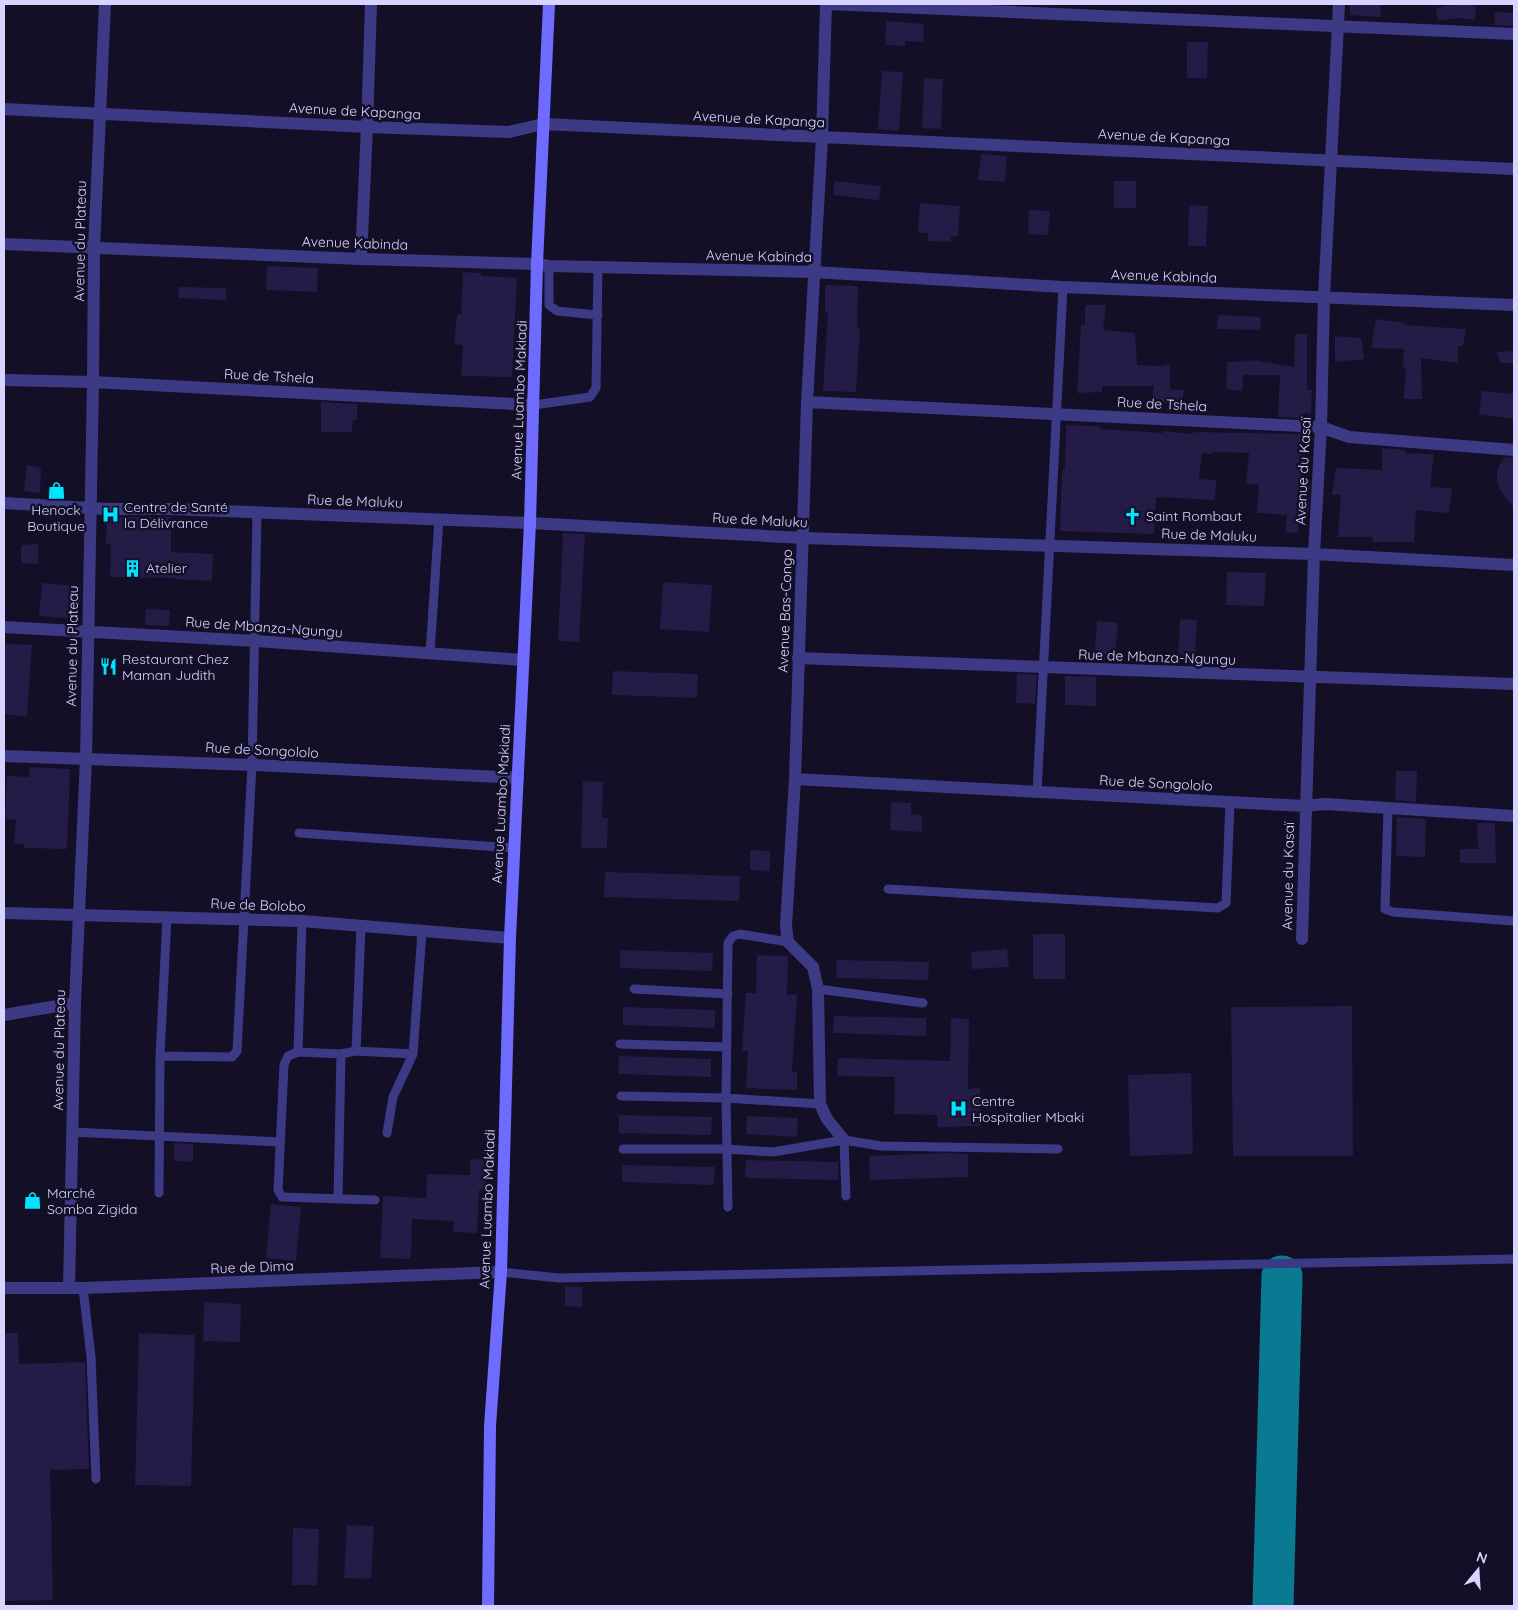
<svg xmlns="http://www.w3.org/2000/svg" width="1518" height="1610" font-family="Quicksand,sans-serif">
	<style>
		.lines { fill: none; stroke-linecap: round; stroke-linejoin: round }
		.taxiway { stroke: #0a7a92; stroke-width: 41 }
		.building { fill: #241b47 }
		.service { stroke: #3d3a85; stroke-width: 9 }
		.minor { stroke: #3d3a85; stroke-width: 12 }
		.tertiary { stroke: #3d3a85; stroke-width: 12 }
		.secondary { stroke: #6f6bff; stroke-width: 12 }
		.labels { text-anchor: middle; stroke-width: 5; stroke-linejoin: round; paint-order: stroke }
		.street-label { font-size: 14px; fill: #d9d4ff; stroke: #130f26 }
		.poi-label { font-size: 14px; fill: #d9d4ff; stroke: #130f26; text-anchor: start }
	</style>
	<rect width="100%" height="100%" fill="#130f26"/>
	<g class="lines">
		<path class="taxiway" d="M 1273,1606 L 1282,1276"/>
	</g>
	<path class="building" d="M 1350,4 L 1381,4 L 1380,17 L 1350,15 Z
		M 1458,4 L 1473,4 L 1473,7 L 1476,7 L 1475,20 L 1459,18 L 1438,21 L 1436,8 Z
		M 1495,12 L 1514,13 L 1514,26 L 1494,25 Z
		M 886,21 L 924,24 L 923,42 L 905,41 L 905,46 L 885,45 Z
		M 1187,42 L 1208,42 L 1207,78 L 1187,78 Z
		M 882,71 L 903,72 L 899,131 L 878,129 Z
		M 924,78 L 943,79 L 941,129 L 922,128 Z
		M 981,154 L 1007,156 L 1005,182 L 978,180 Z
		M 835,181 L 881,186 L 879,200 L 833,195 Z
		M 1114,181 L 1136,181 L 1136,208 L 1114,208 Z
		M 920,203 L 960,206 L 958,236 L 951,236 L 951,242 L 928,241 L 928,233 L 918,233 Z
		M 1189,205 L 1208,206 L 1206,246 L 1188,246 Z
		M 1029,210 L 1050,211 L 1048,235 L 1028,234 Z
		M 267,266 L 318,268 L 317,292 L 266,290 Z
		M 463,272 L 481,273 L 481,276 L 517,278 L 512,377 L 461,376 L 463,345 L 454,344 L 457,314 L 461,314 Z
		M 825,285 L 858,286 L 857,327 L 860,328 L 856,392 L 823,391 L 828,312 L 825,312 Z
		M 179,287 L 226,288 L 226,300 L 178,298 Z
		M 1085,305 L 1106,305 L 1103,330 L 1135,333 L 1137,365 L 1161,366 L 1170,364 L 1170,389 L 1184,390 L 1182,403 L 1151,403 L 1154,386 L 1102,386 L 1102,392 L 1077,393 L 1081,325 L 1085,325 Z
		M 1218,315 L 1261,317 L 1260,330 L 1217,329 Z
		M 1376,319 L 1405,323 L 1404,325 L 1466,329 L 1463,346 L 1458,346 L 1458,363 L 1421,358 L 1422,399 L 1404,399 L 1406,367 L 1403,367 L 1404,349 L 1371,348 Z
		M 1295,334 L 1307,334 L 1307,390 L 1312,390 L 1311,414 L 1304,413 L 1304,418 L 1278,417 L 1280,375 L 1243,375 L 1242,391 L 1226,389 L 1227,362 L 1254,361 L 1254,360 L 1294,367 Z
		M 1335,336 L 1361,338 L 1364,359 L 1335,362 Z
		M 1514,351 L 1514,363 L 1500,363 L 1497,352 Z
		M 1482,391 L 1514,394 L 1514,419 L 1479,414 Z
		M 321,402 L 357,404 L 357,420 L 353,420 L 352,432 L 321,432 Z
		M 1066,425 L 1101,426 L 1100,429 L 1163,433 L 1163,431 L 1193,434 L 1193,432 L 1303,434 L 1301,480 L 1310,481 L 1308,515 L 1300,515 L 1298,533 L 1285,532 L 1287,515 L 1257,513 L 1259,485 L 1246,484 L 1249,453 L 1212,452 L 1212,454 L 1202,453 L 1199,479 L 1216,480 L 1215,500 L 1156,497 L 1154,534 L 1060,531 L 1062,470 L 1065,470 Z
		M 1382,448 L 1405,450 L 1405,453 L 1434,454 L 1430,487 L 1452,488 L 1449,513 L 1416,510 L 1414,542 L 1372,542 L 1373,537 L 1338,537 L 1341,495 L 1332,495 L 1336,468 L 1382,470 Z
		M 1505,457 L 1514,458 L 1514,509 L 1500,490 L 1497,481 L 1497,472 L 1500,464 Z
		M 27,465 L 41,468 L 40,493 L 24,491 Z
		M 107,517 L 171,517 L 171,552 L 213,554 L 212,581 L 174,579 L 174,578 L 110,577 L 111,545 L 106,544 Z
		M 563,533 L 585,534 L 579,642 L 558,641 Z
		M 38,544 L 38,564 L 21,563 L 21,545 Z
		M 1227,572 L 1266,573 L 1264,606 L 1226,605 Z
		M 663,582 L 712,585 L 709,632 L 660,629 Z
		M 42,583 L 81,586 L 78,619 L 39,616 Z
		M 146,609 L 170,610 L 169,626 L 145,625 Z
		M 1180,619 L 1197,620 L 1195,659 L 1178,659 Z
		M 1097,621 L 1118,623 L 1115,659 L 1094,658 Z
		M 4,644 L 32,645 L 27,717 L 4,714 Z
		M 613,671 L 698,674 L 697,698 L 612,695 Z
		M 1017,674 L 1037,675 L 1035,704 L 1016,703 Z
		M 1065,676 L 1096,677 L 1096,706 L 1065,705 Z
		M 30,767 L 70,769 L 67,849 L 24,848 L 24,844 L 14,844 L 16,820 L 5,819 L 7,776 L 29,777 Z
		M 1396,771 L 1417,771 L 1416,802 L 1395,800 Z
		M 583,781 L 603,782 L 602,818 L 608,818 L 607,848 L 581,848 Z
		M 891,802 L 911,803 L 911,814 L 922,815 L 922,832 L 890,830 Z
		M 1397,817 L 1426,819 L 1425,857 L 1396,856 Z
		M 1477,823 L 1495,823 L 1496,863 L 1460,863 L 1460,849 L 1478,849 Z
		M 750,850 L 770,851 L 770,871 L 750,870 Z
		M 605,872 L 740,876 L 739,901 L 604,897 Z
		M 1033,934 L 1065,934 L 1065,979 L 1033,979 Z
		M 1007,949 L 1009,967 L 972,969 L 971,952 Z
		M 620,950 L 713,953 L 712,971 L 620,968 Z
		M 757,955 L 788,956 L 787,995 L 797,995 L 792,1072 L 797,1072 L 797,1090 L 746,1088 L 748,1051 L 742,1051 L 746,993 L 756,993 Z
		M 837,960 L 929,962 L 928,980 L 836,978 Z
		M 1352,1006 L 1353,1156 L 1233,1156 L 1231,1007 Z
		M 623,1007 L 715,1010 L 715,1028 L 623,1025 Z
		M 834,1016 L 926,1018 L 926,1036 L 833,1033 Z
		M 951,1018 L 969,1019 L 968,1089 L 980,1088 L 981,1126 L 938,1127 L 937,1115 L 894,1114 L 895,1077 L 837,1076 L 838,1058 L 950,1061 Z
		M 619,1056 L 711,1059 L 711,1077 L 618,1074 Z
		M 1191,1073 L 1193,1154 L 1130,1156 L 1128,1075 Z
		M 619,1115 L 712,1117 L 711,1135 L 619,1133 Z
		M 747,1116 L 798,1118 L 797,1137 L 746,1134 Z
		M 174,1143 L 193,1144 L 193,1162 L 174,1161 Z
		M 947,1153 L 968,1154 L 968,1177 L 870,1180 L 869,1156 Z
		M 470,1159 L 487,1160 L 486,1190 L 479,1190 L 477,1233 L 453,1232 L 454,1221 L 412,1219 L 411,1259 L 380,1258 L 383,1196 L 426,1198 L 427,1174 L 470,1175 Z
		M 746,1160 L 838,1162 L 838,1180 L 745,1178 Z
		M 622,1165 L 715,1167 L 714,1185 L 622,1182 Z
		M 271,1204 L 301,1207 L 296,1261 L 266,1258 Z
		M 565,1286 L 582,1287 L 582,1307 L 565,1306 Z
		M 204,1302 L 241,1304 L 240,1342 L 203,1341 Z
		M 4,1333 L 18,1333 L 19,1364 L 85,1362 L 89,1469 L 50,1470 L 53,1600 L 4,1601 Z
		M 139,1333 L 195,1335 L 191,1486 L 135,1485 Z
		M 347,1525 L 374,1526 L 371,1579 L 344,1578 Z
		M 293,1528 L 319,1529 L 317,1585 L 292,1585 Z"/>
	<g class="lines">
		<path class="service" d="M 549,266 L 549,305 L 557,311 L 598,315
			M 534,405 L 590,397 L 596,388 L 598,267
			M 430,653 L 439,519
			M 1037,792 L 1063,287
			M 1388,808 L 1385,909 L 1393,912 L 1514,921
			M 299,833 L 515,848
			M 888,889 L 1218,908 L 1226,903 L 1230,802
			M 634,989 L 728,994
			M 818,989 L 923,1003
			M 620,1044 L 727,1047
			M 356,1051 L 361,926
			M 298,1052 L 302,921
			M 160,1056 L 232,1057 L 237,1051 L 252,765 L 257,513
			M 621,1096 L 726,1098 L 820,1104
			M 73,1132 L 280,1142
			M 387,1133 L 393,1097 L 413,1054 L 422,932
			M 844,1140 L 846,1196
			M 623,1149 L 727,1149 L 773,1152 L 844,1140 L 881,1146 L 1058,1149
			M 159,1193 L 160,1056 L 167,917
			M 338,1199 L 341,1054
			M 375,1200 L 282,1197 L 278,1190 L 284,1065 L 288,1056 L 298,1052 L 341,1054 L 356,1051 L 413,1054
			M 728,1207 L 726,1098 L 728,943 L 733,936 L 740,934 L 788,942
			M 501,1272 L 559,1278 L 1514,1259
			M 83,1288 L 91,1357 L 96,1479"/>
		<path class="minor" d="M 826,4 L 822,137 L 807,402 L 795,779 L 786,926 L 788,942 L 813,967 L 818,989 L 820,1104 L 827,1119 L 844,1140
			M 829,4 L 1514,34
			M 4,109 L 367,127 L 509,132 L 543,124 L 1514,169
			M 361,259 L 367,127 L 371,4
			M 4,380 L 93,382 L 534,405
			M 807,402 L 1321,427 L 1349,437 L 1514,450
			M 4,503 L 107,509 L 171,509 L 530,523 L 803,538 L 1314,554 L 1514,565
			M 4,627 L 256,641 L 523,660
			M 798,658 L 1514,684
			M 4,756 L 252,765 L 518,778
			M 795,779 L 1305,806 L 1325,804 L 1514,816
			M 4,913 L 302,921 L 510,938
			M 1302,939 L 1314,554 L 1321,427 L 1324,297
			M 4,1015 L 75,1003
			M 69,1288 L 75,1003 L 86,758 L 93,382 L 94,248 L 105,4"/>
		<path class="tertiary" d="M 4,244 L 361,259 L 537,264 L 549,266 L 814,272 L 1063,287 L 1514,305
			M 1324,297 L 1339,4
			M 4,1288 L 83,1288 L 501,1272"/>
		<path class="secondary" d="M 488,1606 L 490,1426 L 501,1272 L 510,938 L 530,523 L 537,264 L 549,4"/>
	</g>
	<defs>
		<symbol id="shop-bare" viewBox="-9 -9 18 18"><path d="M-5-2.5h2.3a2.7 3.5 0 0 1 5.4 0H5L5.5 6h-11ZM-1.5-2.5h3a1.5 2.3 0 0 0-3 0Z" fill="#00e5ff" stroke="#130f26" stroke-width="2.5" paint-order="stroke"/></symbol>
		<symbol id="hospital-bare" viewBox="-9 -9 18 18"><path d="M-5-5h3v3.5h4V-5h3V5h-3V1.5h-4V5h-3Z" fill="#00e5ff" stroke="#130f26" stroke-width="2.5" paint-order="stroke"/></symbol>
		<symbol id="church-bare" viewBox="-9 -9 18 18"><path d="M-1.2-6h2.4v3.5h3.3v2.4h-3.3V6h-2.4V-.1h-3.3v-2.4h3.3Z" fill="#00e5ff" stroke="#130f26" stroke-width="2.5" paint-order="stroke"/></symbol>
		<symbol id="building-bare" viewBox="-9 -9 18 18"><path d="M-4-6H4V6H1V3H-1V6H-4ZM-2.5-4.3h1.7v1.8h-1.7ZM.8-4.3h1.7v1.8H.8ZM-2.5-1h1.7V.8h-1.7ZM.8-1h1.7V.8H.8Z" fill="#00e5ff" stroke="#130f26" stroke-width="2.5" paint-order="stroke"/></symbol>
		<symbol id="restaurant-bare" viewBox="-9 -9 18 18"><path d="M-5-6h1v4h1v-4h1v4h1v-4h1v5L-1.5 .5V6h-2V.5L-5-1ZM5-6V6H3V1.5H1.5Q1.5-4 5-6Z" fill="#00e5ff" stroke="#130f26" stroke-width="2.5" paint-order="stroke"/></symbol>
	</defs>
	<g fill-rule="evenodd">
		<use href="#shop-bare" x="44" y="478" width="25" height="25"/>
		<use href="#hospital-bare" x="98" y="502" width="25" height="25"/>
		<use href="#church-bare" x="1120" y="504" width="25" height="25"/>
		<use href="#building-bare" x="120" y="556" width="25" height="25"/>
		<use href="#restaurant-bare" x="96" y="654" width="25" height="25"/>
		<use href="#hospital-bare" x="946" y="1096" width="25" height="25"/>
		<use href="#shop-bare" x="20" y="1188" width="25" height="25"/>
	</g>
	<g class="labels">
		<g class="street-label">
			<text transform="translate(355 111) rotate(3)" y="5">Avenue de Kapanga</text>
			<text transform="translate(759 119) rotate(3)" y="5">Avenue de Kapanga</text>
			<text transform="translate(1164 137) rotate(3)" y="5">Avenue de Kapanga</text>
			<text transform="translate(80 241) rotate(-89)" y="5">Avenue du Plateau</text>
			<text transform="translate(355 243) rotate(2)" y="5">Avenue Kabinda</text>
			<text transform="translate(759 256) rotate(1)" y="5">Avenue Kabinda</text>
			<text transform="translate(1164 276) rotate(2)" y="5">Avenue Kabinda</text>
			<text transform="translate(269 376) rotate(3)" y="5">Rue de Tshela</text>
			<text transform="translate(519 400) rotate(-88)" y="5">Avenue Luambo Makiadi</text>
			<text transform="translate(1162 404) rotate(3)" y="5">Rue de Tshela</text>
			<text transform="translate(1303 471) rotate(-87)" y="5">Avenue du Kasaï</text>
			<text transform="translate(355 501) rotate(2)" y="5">Rue de Maluku</text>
			<text transform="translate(760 520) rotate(3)" y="5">Rue de Maluku</text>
			<text transform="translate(1209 535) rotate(2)" y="5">Rue de Maluku</text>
			<text transform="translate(785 611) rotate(-88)" y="5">Avenue Bas-Congo</text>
			<text transform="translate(264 627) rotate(4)" y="5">Rue de Mbanza-Ngungu</text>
			<text transform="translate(72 646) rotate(-89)" y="5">Avenue du Plateau</text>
			<text transform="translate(1157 657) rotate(2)" y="5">Rue de Mbanza-Ngungu</text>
			<text transform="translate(262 750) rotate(3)" y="5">Rue de Songololo</text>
			<text transform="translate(1156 783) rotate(3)" y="5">Rue de Songololo</text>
			<text transform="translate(501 804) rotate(-87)" y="5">Avenue Luambo Makiadi</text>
			<text transform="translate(1288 876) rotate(-89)" y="5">Avenue du Kasaï</text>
			<text transform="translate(258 905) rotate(2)" y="5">Rue de Bolobo</text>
			<text transform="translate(59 1050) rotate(-89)" y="5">Avenue du Plateau</text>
			<text transform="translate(487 1209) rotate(-88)" y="5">Avenue Luambo Makiadi</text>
			<text transform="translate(252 1267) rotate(-2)" y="5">Rue de Dima</text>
		</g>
		<g class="poi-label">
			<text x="124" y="512">Centre de Santé<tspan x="124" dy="16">la Délivrance</tspan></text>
			<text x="56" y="515" text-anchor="middle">Henock<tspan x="56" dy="16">Boutique</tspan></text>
			<text x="1146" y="521">Saint Rombaut</text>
			<text x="146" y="573">Atelier</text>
			<text x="122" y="664">Restaurant Chez<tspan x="122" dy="16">Maman Judith</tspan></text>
			<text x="972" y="1106">Centre<tspan x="972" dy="16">Hospitalier Mbaki</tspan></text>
			<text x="47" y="1198">Marché<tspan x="47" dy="16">Somba Zigida</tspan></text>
		</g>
	</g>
	<rect width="1518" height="1610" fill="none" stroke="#d9d4ff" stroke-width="10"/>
	<g transform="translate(1478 1570) rotate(18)" stroke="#130f26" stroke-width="4" paint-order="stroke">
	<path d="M0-4L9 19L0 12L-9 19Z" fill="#d9d4ff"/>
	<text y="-8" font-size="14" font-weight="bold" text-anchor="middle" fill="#d9d4ff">N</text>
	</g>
</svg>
